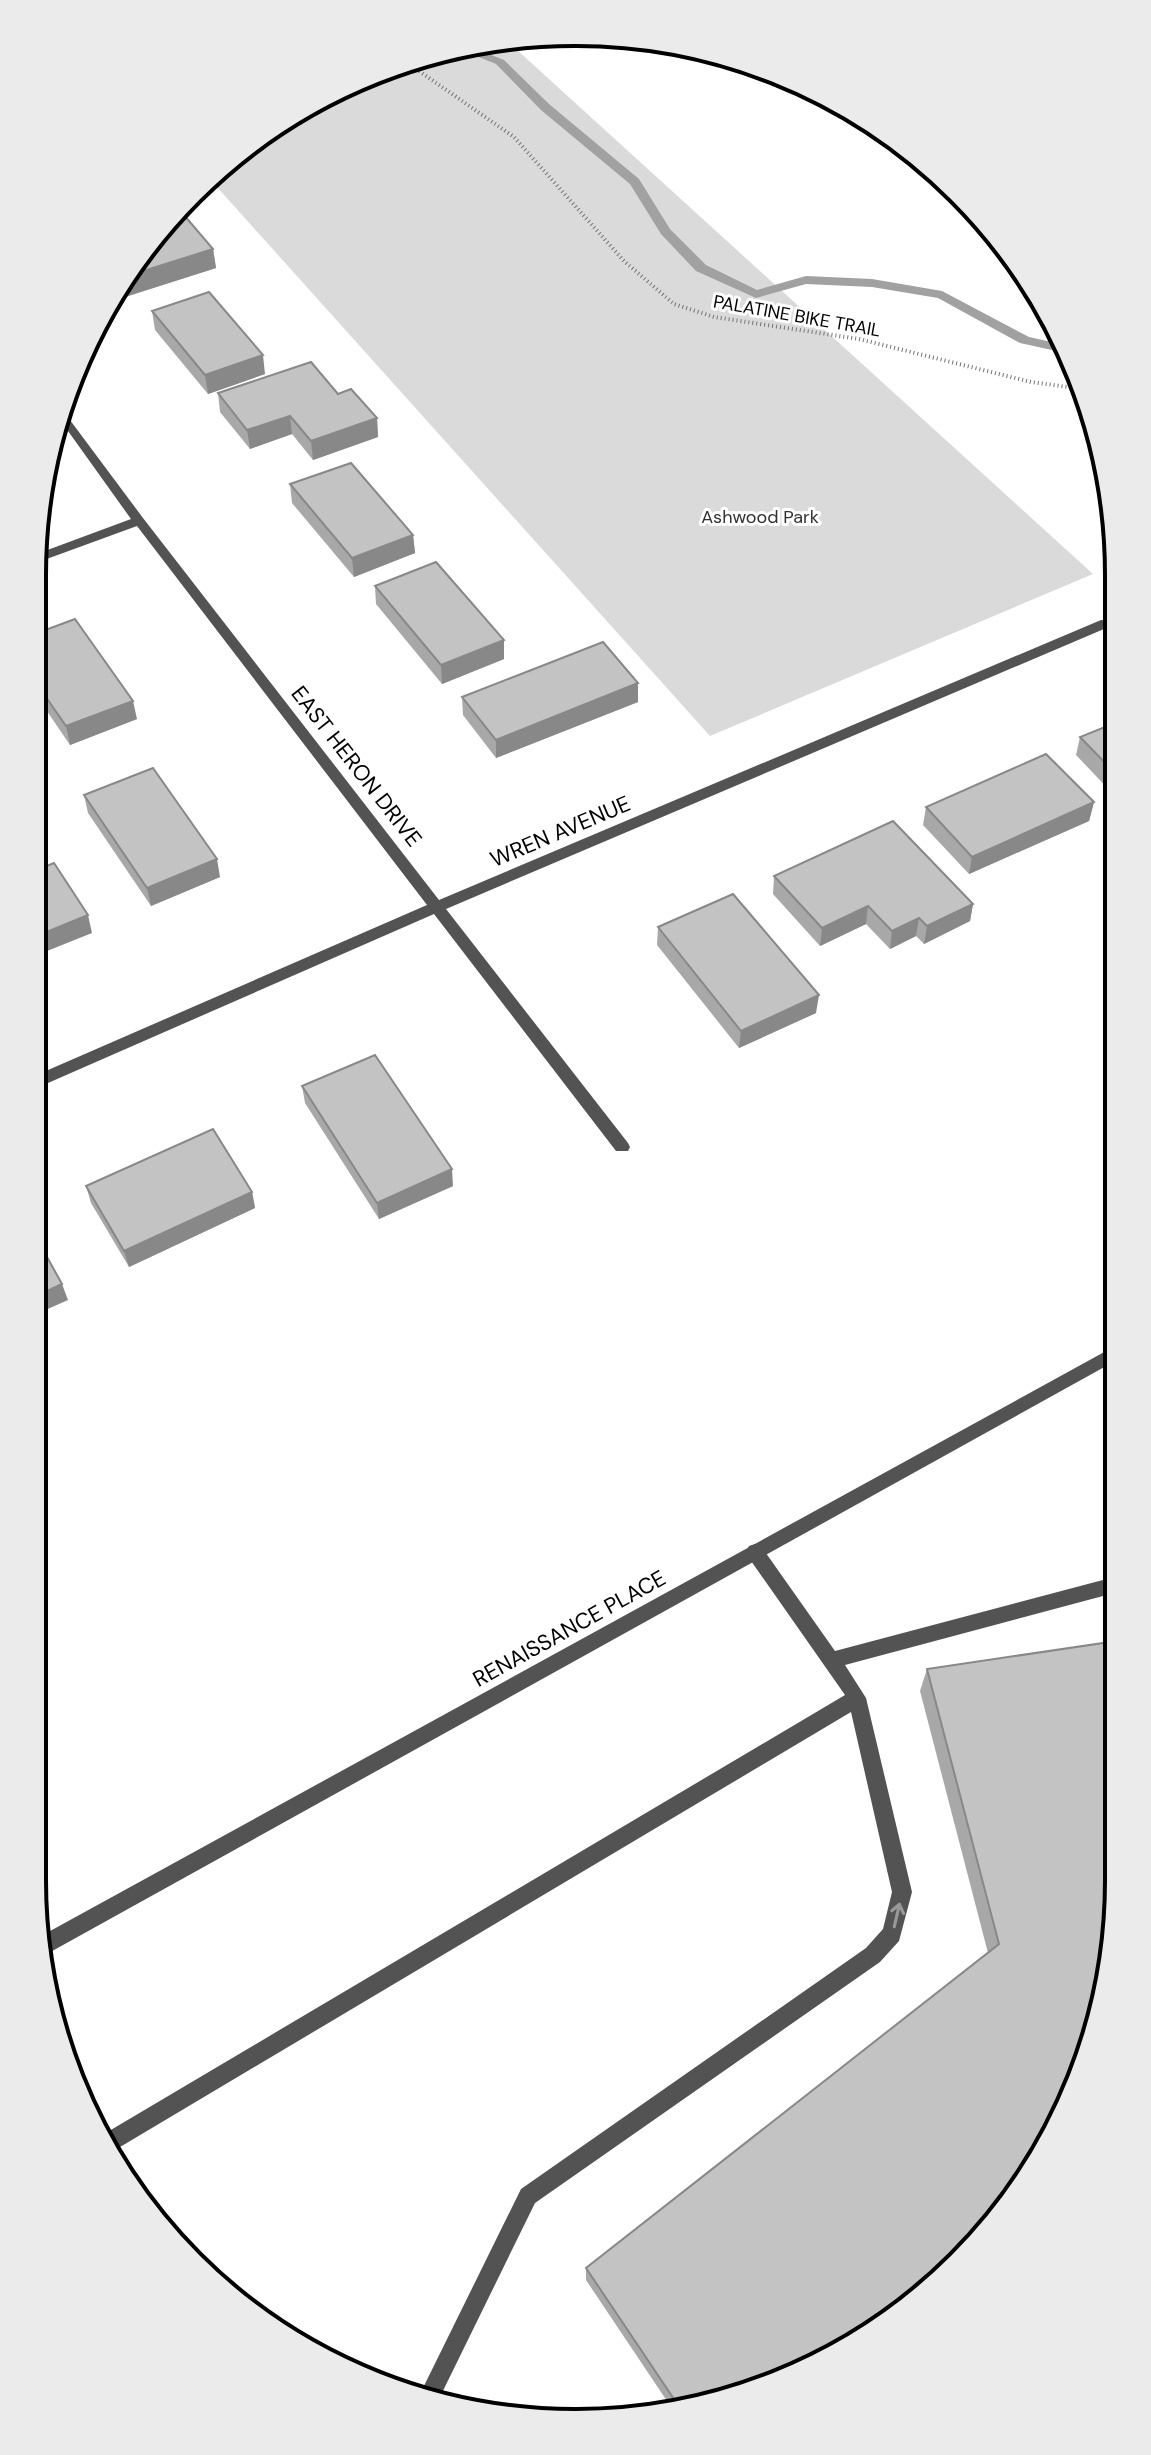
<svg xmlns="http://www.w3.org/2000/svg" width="1151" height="2455" font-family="'DM Sans',sans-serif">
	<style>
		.green { fill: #dadada }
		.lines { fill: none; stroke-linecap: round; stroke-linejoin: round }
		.stream { fill: #a1a1a1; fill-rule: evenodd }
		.path { stroke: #757575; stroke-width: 4; stroke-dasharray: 1 3; stroke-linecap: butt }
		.service { fill: #535353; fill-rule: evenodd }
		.minor { fill: #535353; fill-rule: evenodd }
		.wall { fill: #a8a8a8 }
		.shaded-wall { fill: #888 }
		.building { fill: #c3c3c3; stroke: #888; stroke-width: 2 }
		.oneway { stroke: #989898 }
		.labels { text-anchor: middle; stroke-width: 6; stroke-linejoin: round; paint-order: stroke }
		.far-street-label { font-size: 18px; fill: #000; stroke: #fff }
		.far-park-label { font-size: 18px; fill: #313131; stroke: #fff }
		.street-label { font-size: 22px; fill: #000; stroke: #fff }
		.rim { fill: none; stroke: #000; stroke-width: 4 }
	</style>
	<rect width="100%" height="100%" fill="#fff"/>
	<path class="green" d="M 505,39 L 1093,574 L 710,736 L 208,177 C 230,159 251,138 275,123 C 344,79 425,47 505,39 Z"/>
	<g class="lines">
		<path class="stream" d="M 464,44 L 504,60 L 549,104 L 639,179 L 670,229 L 706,265 L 757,290 L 806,276 L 872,279 L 942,291 L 1029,337 L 1065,345 L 1070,354 L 1020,343 L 938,298 L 872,287 L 806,284 L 756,298 L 696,271 L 661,234 L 630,184 L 541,110 L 496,64 L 454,47 Z"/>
		<path class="path" d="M 406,62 L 514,137 L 624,261 L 674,304 L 714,317 L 859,339 L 1031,382 L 1083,389
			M 1109,590 L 1111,570 L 1115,570"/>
		<path class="service" d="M 755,1544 L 761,1546 L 835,1651 L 1118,1576 L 1118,1592 L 845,1665 L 866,1698 L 912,1892 L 899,1941 L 880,1962 L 535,2203 L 438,2401 L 420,2394 L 521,2189 L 866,1948 L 883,1929 L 892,1892 L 851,1712 L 115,2150 L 113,2151 L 104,2134 L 845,1695 L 749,1558 L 746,1552 L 749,1546 Z"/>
		<path class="minor" d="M 61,408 L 143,518 L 439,900 L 1101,620 L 1111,620 L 1113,623 L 1111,626 L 446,909 L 628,1143 L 630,1147 L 628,1151 L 616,1151 L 434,914 L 32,1090 L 32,1077 L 427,905 L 137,526 L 33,564 L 34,555 L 131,519 L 58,417 Z
			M 1117,1345 L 1117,1360 L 45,1955 L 41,1936 Z"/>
	</g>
	<path class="wall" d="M 213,249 L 216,268 L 125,297 L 117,287 L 124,273 Z
		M 152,311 L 265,374 L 208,394 L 155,330 Z
		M 218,393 L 338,394 L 377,418 L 378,437 L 313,460 L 292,434 L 250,449 L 220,412 Z
		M 290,484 L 413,535 L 415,553 L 354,577 L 292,503 Z
		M 375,586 L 504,640 L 504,659 L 442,684 L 376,604 Z
		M 32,635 L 137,719 L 70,745 L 32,689 Z
		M 638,683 L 638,702 L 496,758 L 463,715 L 462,697 Z
		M 1115,723 L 1115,796 L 1076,755 L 1080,737 Z
		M 84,795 L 220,877 L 151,906 L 88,813 Z
		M 1094,802 L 1089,821 L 969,874 L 923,825 L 926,807 Z
		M 774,876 L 973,904 L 970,921 L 924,944 L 916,936 L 890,949 L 866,924 L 820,946 L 773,894 Z
		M 658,927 L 816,1013 L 739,1048 L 657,945 Z
		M 302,1086 L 453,1186 L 379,1219 L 305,1103 Z
		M 86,1186 L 252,1192 L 255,1208 L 129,1267 L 91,1203 Z
		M 927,1669 L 1119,1880 L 816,2367 L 673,2410 L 586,2280 L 586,2268 L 988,1953 L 920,1691 Z"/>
	<path class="shaded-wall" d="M 213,249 L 216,268 L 125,297 L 121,278 Z
		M 263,355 L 265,374 L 208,394 L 205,375 Z
		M 290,416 L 292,434 L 250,449 L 247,430 Z
		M 377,418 L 378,437 L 313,460 L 311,441 Z
		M 413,535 L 415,553 L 354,577 L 352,558 Z
		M 504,640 L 504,659 L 442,684 L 441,665 Z
		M 638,683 L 638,702 L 496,758 L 496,740 Z
		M 133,701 L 137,719 L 70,745 L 66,726 Z
		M 1094,802 L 1089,821 L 969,874 L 972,857 Z
		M 217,859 L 220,877 L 151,906 L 147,888 Z
		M 973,904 L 970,921 L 924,944 L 927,926 Z
		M 868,906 L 866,924 L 820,946 L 822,928 Z
		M 88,915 L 92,933 L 32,957 L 32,938 Z
		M 919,918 L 916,936 L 890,949 L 892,931 Z
		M 819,995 L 816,1013 L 739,1048 L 741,1031 Z
		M 452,1169 L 453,1186 L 379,1219 L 377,1203 Z
		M 252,1192 L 255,1208 L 129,1267 L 124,1251 Z
		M 62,1284 L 68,1300 L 32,1316 L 32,1298 Z"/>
	<path class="building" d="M 178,208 L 213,249 L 121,278 L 124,273 Z
		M 209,292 L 263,355 L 205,375 L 152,311 Z
		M 311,362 L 338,394 L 351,389 L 377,418 L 311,441 L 290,416 L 247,430 L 218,393 Z
		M 351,463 L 413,535 L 352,558 L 290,484 Z
		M 436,562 L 504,640 L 441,665 L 375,586 Z
		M 75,619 L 133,701 L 66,726 L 32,677 L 32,635 Z
		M 603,642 L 638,683 L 496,740 L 462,697 Z
		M 1115,723 L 1115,773 L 1080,737 Z
		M 1046,754 L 1094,802 L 972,857 L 926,807 Z
		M 153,768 L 217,859 L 147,888 L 84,795 Z
		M 893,821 L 973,904 L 927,926 L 919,918 L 892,931 L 868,906 L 822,928 L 774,876 Z
		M 54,863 L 88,915 L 32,938 L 32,872 Z
		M 733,894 L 819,995 L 741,1031 L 658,927 Z
		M 375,1055 L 452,1169 L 377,1203 L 302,1086 Z
		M 213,1129 L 252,1192 L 124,1251 L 86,1186 Z
		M 32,1230 L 62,1284 L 32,1298 Z
		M 1117,1641 L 1118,1646 L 1119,1880 L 1108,1986 L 1077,2088 L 984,2238 L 906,2311 L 816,2367 L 680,2408 L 586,2268 L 999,1944 L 927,1669 Z"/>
	<defs><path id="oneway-shaft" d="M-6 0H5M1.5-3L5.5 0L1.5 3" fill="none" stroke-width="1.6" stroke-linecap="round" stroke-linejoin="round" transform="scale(2)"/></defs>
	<use class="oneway" href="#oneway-shaft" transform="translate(897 1915) rotate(-77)"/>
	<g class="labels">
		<g class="far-street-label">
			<text transform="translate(797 316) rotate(10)" y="6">PALATINE BIKE TRAIL</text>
		</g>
		<g class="far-park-label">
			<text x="760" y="523">Ashwood Park</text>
		</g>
		<g class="street-label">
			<text transform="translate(357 766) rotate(52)" y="8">EAST HERON DRIVE</text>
			<text transform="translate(560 831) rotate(-23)" y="8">WREN AVENUE</text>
			<text transform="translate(569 1628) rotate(-29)" y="8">RENAISSANCE PLACE</text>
		</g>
	</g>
	<path d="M0 0H1151V2455H0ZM575 46H576A529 529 0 0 1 1105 575V1880A529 529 0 0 1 576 2409H575A529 529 0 0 1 46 1880V575A529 529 0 0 1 575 46Z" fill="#ebebeb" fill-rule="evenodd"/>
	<path class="rim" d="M575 46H576A529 529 0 0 1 1105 575V1880A529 529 0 0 1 576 2409H575A529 529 0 0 1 46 1880V575A529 529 0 0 1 575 46Z"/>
</svg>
